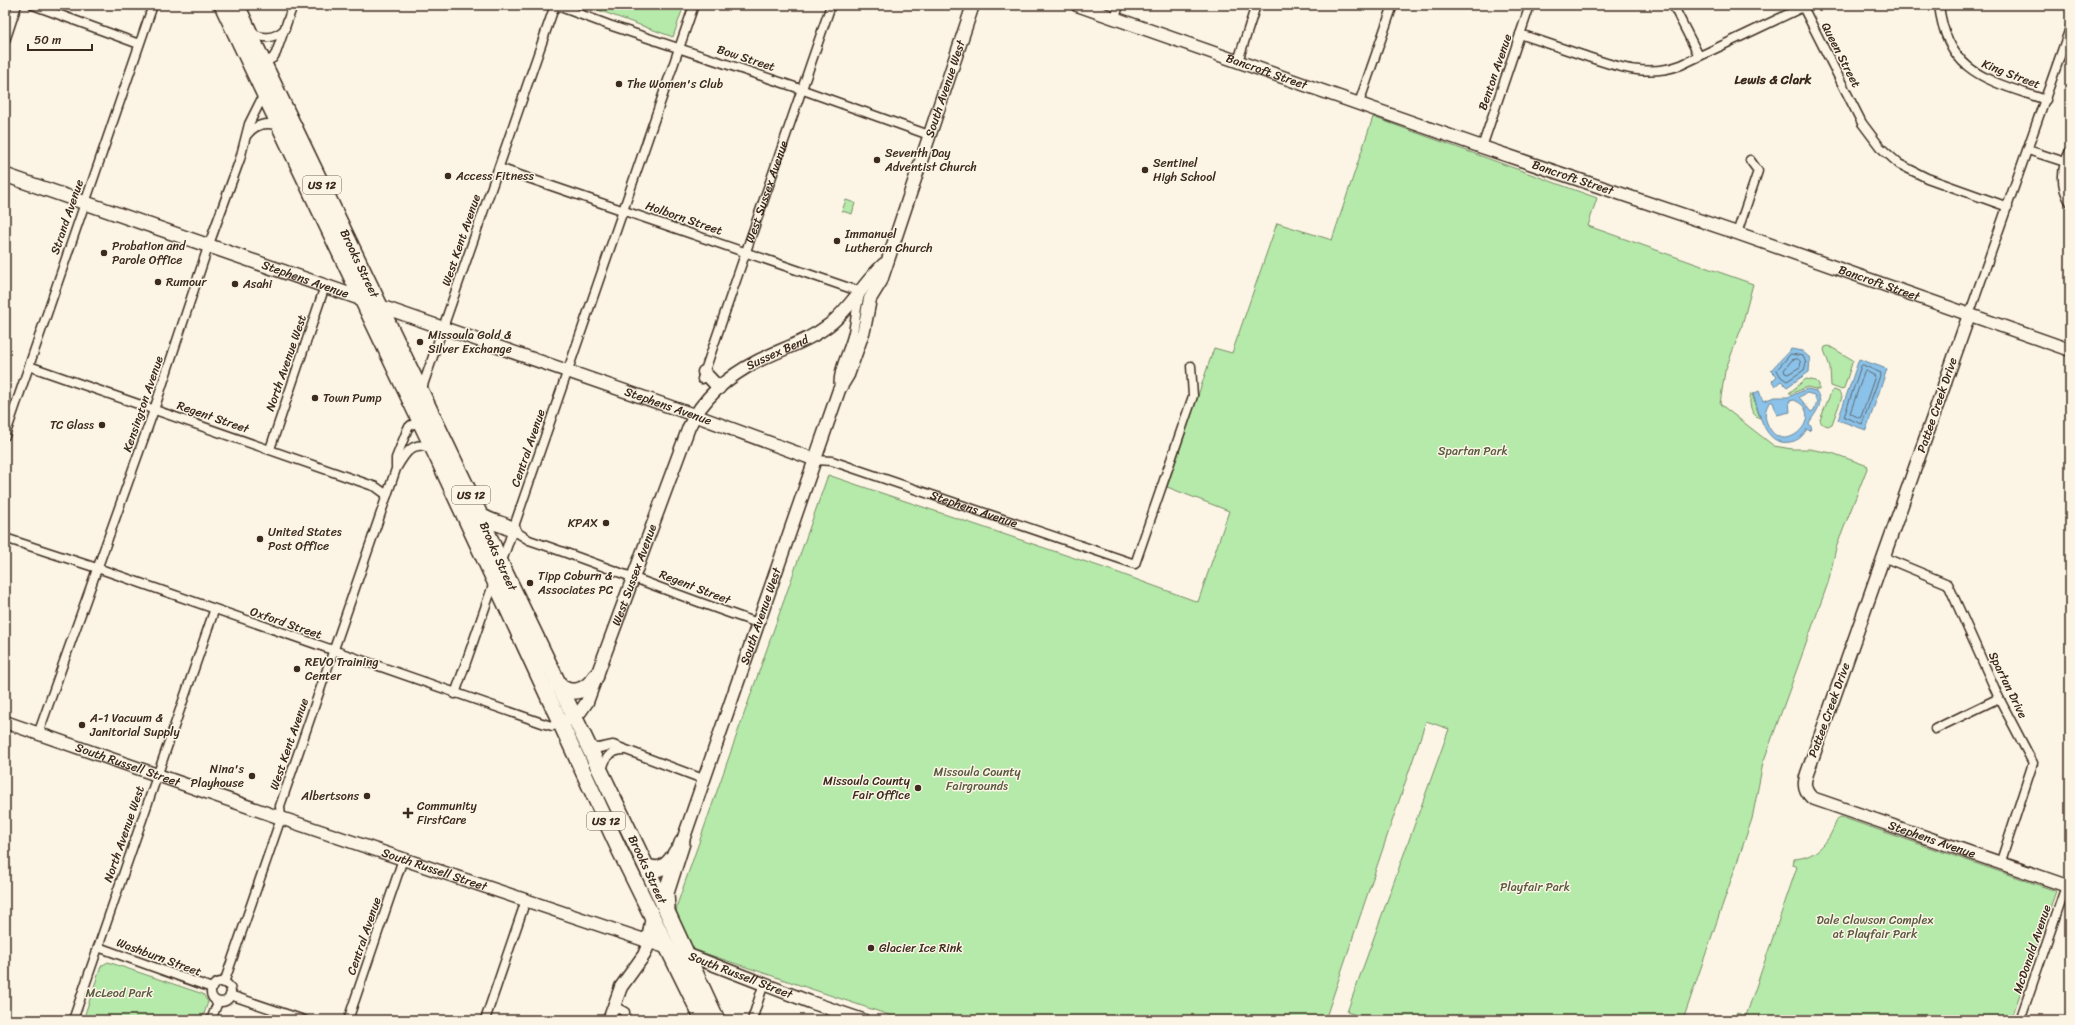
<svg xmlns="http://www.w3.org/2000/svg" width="2075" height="1025" font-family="Sriracha,sans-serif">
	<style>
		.green { fill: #b5eaab; stroke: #788a64 }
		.water { fill: #8bc2e9; stroke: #6b8598; fill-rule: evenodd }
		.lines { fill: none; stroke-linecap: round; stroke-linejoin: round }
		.shore { stroke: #5b676f; stroke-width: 1 }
		.street-casing { stroke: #3b2a1e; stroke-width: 11 }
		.secondary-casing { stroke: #3b2a1e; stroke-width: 15 }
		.primary-casing { stroke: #3b2a1e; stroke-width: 16 }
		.highway-casing { stroke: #3b2a1e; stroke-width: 18 }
		.street { stroke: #fcf5e5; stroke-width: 8 }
		.secondary { stroke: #fcf5e5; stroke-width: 12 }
		.primary { stroke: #fcf5e5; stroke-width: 13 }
		.highway { stroke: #fcf5e5; stroke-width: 15 }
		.poi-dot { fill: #3b2a1e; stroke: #fcf5e5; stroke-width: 1.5 }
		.labels { text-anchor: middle; stroke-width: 3; stroke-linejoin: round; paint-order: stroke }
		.shield { fill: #fcf5e5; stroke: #75675a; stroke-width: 1 }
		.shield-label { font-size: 11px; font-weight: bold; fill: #3b2a1e }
		.street-label { font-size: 12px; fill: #3b2a1e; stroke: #fcf5e5 }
		.poi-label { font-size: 12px; fill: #3b2a1e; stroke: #fcf5e5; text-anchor: start }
		.park-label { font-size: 12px; fill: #5a5a41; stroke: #fcf5e5 }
		.neighbourhood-label { font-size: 13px; font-weight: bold; fill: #3b2a1e; stroke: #fcf5e5 }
	</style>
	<rect width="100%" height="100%" fill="#fcf5e5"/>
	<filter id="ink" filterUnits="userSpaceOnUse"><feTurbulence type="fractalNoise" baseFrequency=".025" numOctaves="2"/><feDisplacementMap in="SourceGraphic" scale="8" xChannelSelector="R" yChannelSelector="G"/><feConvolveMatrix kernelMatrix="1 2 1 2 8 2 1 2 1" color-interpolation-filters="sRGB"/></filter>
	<g filter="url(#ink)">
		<path class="green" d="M 584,5 L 684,5 L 673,37 Z
			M 1373,117 L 1597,198 L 1588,226 L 1753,284 L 1741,329 L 1725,371 L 1720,404 L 1774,446 L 1792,449 L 1809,449 L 1832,453 L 1868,466 L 1836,548 L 1828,583 L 1763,763 L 1752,819 L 1683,1020 L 1371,1020 L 1347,1012 L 1449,729 L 1426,721 L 1325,1020 L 904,1020 L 692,949 L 676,919 L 677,905 L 828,475 L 1116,572 L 1198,602 L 1229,511 L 1167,487 L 1214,348 L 1232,353 L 1277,223 L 1332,240 Z
			M 846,200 L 855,203 L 852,214 L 842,211 Z
			M 1829,346 L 1853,360 L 1844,388 L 1842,390 L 1831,386 L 1830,367 L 1824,350 L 1825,347 Z
			M 1806,379 L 1816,381 L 1819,384 L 1819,390 L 1807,387 L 1793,393 L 1789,393 Z
			M 1834,390 L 1839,392 L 1842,397 L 1832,424 L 1828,426 L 1822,424 L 1820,420 L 1831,392 Z
			M 1751,393 L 1752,394 L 1760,418 C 1751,416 1748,402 1751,393 Z
			M 1841,817 L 2056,891 L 2011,1020 L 1729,1020 L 1737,1013 L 1746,1016 L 1797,867 L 1792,865 L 1793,859 C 1818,858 1830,840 1837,819 Z
			M 108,962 L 203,994 L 208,1002 L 202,1020 L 83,1020 L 101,966 Z"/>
		<path class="water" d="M 1791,349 L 1802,351 L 1810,358 L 1809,372 L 1787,387 L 1781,381 L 1775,386 L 1772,381 L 1777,376 L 1771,370 Z
			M 1859,359 L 1887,369 L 1866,430 L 1838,420 Z
			M 1807,389 L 1816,391 C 1825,404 1816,411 1809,423 L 1812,429 L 1810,431 L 1807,429 C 1803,436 1798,441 1790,442 C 1764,447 1759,411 1753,394 L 1759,391 L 1763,401 L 1775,397 L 1788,397 ZM 1807,393 L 1814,395 L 1817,402 L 1814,410 L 1811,412 L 1799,397 ZM 1794,400 C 1829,414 1782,462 1767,423 C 1764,416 1765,408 1770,402 L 1773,402 L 1777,415 L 1790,412 L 1789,401 Z"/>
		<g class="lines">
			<path class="shore" d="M 1791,354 L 1803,356 L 1806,363 L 1804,370 L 1787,381 L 1781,377 L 1777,370 Z
				M 1798,359 L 1801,362 L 1800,367 L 1788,374 L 1785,373 L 1784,370 L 1792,360 Z
				M 1863,365 L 1881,373 L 1862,424 L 1844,417 L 1861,366 Z
				M 1866,371 L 1875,376 L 1861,417 L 1859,418 L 1850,413 L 1864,373 Z"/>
			<defs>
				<g id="street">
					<path d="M 33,5 L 139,44"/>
					<path d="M 555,5 L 609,25 L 792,86 L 929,135"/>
					<path d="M 1673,5 L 1699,56"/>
					<path d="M 1939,5 C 1947,74 1988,80 2046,100"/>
					<path d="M 1803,7 L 1862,123 L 1880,147 L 1899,164 L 1927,178 L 2008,207"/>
					<path d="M 1115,18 L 1119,5"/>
					<path d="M 250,32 C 263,40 274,39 285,29"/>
					<path d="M 1520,34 C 1541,41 1561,48 1582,55 C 1615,66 1646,78 1681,65 L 1803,7"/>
					<path d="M 5,41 L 17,5"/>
					<path d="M 1238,61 L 1256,5"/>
					<path d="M 262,64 L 273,58 L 276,53 L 293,5"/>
					<path d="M 1359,103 L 1393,5"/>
					<path d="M 247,135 C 255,124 267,122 279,126"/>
					<path d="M 1482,147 L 1530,5"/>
					<path d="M 2028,150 L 2065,162"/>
					<path d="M 2070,151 C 2061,167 2060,186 2070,202"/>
					<path d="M 499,168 L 861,292 C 856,306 856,318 853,332 C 849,352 836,369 839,390"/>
					<path d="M 1737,233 L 1758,171 L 1750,160"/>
					<path d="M 1969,315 L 2070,28"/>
					<path d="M 29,366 L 376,487 L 387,495"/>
					<path id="s1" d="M 702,379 L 831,5"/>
					<path d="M 421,391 L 555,5"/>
					<path d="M 5,436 L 153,5"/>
					<path d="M 270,449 L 325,286"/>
					<path id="s2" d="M 816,460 L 832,461 L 1135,564 L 1193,396 L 1191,366"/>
					<path d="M 396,466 L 396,458 L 408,428 L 411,425 L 421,422"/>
					<path d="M 513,530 L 529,540 C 606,566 681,597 758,623"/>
					<path d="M 5,538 L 106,571 L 545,724 L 552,726 L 560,724"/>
					<path d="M 1883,557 L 1948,584 L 1999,698 L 2033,763 L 2000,864"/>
					<path d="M 501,564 L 694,5"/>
					<path d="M 455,694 L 494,582"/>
					<path d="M 1935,729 L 1999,698"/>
					<path d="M 38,734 L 154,410 L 208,247 L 240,159 L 249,124 L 264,94"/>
					<path d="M 589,747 L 599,748 L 613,745 L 703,779"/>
					<path d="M 602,772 C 604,759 609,751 623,750"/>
					<path d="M 98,947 L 212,988"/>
					<circle cx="221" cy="992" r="10"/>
					<path d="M 224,983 L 281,818 L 280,806 L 396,469 C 404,455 414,437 432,450"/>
					<path d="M 230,995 L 304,1020"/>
					<path d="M 614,1006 L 625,1012 L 624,1020"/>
					<path d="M 73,1020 L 214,611"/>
					<path d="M 211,1020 L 218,1002"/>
					<path d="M 348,1020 L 403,859"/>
					<path d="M 485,1020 L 526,900"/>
					<path d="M 752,1020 L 764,983"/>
					<path d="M 2020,1020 L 2066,886"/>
				</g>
				<g id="secondary">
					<path id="s3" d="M 1077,5 L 1482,147 L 1737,233 L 2070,350"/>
					<path id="s4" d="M 380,306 L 694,415 L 816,460"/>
					<path id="s5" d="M 1969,315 L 1809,768 C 1804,781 1802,788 1812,798 L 2070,887"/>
					<path d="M 704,372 L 719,388"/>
					<path id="s6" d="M 567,720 L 580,712 L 587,702 L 689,427 C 702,399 728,376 756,362 C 781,349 807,342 829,325 C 851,308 864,282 884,264"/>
					<path id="s7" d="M 5,722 L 281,818 L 686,954 L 810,1002 L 863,1020"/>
					<path id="s8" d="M 682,843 L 839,390 L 848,375 L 864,330 L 870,299 L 881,281 L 973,5"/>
					<path d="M 609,1020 L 621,987 L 644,955 L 649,943"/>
				</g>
				<g id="primary">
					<path id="s9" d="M 5,175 L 368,301"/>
				</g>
				<g id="highway">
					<path d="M 222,5 L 438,459 L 619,849 L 703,1020"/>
					<path id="s10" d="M 237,5 L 264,64 L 480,515 L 501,564 L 646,866 L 717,1020"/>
					<path d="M 480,515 C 490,523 503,523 513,530"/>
					<path d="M 558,685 C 573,697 587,690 596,676"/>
					<path d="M 646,866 C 661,874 670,863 677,851"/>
					<path d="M 667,908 L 666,893 L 682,843"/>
					<path d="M 649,943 L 653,919"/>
				</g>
			</defs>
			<use href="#street" class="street-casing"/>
			<use href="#secondary" class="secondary-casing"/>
			<use href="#primary" class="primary-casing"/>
			<use href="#highway" class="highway-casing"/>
			<use href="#street" class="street"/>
			<use href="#secondary" class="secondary"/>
			<use href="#primary" class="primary"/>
			<use href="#highway" class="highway"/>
		</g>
	</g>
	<g class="poi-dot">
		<circle cx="619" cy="84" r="4"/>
		<circle cx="877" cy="160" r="4"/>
		<circle cx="1145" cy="170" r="4"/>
		<circle cx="448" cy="176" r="4"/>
		<circle cx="837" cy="241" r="4"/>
		<circle cx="104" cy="253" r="4"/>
		<circle cx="158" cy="282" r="4"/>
		<circle cx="235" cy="284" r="4"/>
		<circle cx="420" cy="342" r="4"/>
		<circle cx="315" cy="398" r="4"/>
		<circle cx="102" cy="425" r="4"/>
		<circle cx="606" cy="523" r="4"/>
		<circle cx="260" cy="539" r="4"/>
		<circle cx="530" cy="583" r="4"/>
		<circle cx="297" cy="669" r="4"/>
		<circle cx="82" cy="725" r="4"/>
		<circle cx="252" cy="776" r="4"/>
		<circle cx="918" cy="788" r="4"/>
		<circle cx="367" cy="796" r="4"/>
		<path d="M406 807h4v4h4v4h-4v4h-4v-4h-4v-4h4z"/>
		<circle cx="871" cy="948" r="4"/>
	</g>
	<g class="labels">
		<g class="shield">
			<rect x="303" y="176" width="38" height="18" rx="3"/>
			<rect x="452" y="486" width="38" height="18" rx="3"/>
			<rect x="587" y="812" width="38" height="18" rx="3"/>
		</g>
		<g class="shield-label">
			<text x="322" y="189">US 12</text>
			<text x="471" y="499">US 12</text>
			<text x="606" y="825">US 12</text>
		</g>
		<g class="street-label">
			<text transform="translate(1841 55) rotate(63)" y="4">Queen Street</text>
			<text transform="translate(746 58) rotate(18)" y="4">Bow Street</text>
			<text dy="4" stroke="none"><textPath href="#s3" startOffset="201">Bancroft Street</textPath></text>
			<text transform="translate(1495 72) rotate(-71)" y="4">Benton Avenue</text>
			<text transform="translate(2011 74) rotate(21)" y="4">King Street</text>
			<text dy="4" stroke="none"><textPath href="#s8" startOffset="800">South Avenue West</textPath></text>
			<text dy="4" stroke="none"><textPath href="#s3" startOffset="525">Bancroft Street</textPath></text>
			<text dy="4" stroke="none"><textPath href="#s1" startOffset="198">West Sussex Avenue</textPath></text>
			<text transform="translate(67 217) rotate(-71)" y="4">Strand Avenue</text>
			<text transform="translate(684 218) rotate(19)" y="4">Holborn Street</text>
			<text transform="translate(461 240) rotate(-71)" y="4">West Kent Avenue</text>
			<text dy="4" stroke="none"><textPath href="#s10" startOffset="286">Brooks Street</textPath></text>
			<text dy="4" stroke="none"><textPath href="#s9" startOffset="318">Stephens Avenue</textPath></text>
			<text dy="4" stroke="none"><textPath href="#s3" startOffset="849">Bancroft Street</textPath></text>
			<text dy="4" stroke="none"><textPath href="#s6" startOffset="439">Sussex Bend</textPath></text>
			<text transform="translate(286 363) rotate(-71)" y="4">North Avenue West</text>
			<text transform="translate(143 404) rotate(-71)" y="4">Kensington Avenue</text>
			<text transform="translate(1937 405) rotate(-71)" y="4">Pattee Creek Drive</text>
			<text dy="4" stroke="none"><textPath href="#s4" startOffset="305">Stephens Avenue</textPath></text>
			<text transform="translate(213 417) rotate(19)" y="4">Regent Street</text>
			<text transform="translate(528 448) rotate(-71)" y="4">Central Avenue</text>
			<text dy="4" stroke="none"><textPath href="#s2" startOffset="166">Stephens Avenue</textPath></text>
			<text dy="4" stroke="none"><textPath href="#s10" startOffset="610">Brooks Street</textPath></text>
			<text dy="4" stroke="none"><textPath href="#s6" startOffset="163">West Sussex Avenue</textPath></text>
			<text transform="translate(695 587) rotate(21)" y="4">Regent Street</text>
			<text dy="4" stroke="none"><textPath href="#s8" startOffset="240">South Avenue West</textPath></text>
			<text transform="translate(286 623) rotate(19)" y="4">Oxford Street</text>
			<text transform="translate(2008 685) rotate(64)" y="4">Spartan Drive</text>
			<text transform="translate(1829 710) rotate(-70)" y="4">Pattee Creek Drive</text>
			<text transform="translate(289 744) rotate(-71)" y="4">West Kent Avenue</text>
			<text dy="4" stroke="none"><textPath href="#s7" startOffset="130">South Russell Street</textPath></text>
			<text transform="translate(124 834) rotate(-71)" y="4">North Avenue West</text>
			<text dy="4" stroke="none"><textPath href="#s5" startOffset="640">Stephens Avenue</textPath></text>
			<text dy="4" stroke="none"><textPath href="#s7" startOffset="454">South Russell Street</textPath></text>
			<text dy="4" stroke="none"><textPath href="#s10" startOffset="957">Brooks Street</textPath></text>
			<text transform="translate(364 936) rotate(-71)" y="4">Central Avenue</text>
			<text transform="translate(2032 949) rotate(-71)" y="4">McDonald Avenue</text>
			<text transform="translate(159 957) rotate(20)" y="4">Washburn Street</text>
			<text dy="4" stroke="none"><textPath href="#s7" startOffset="778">South Russell Street</textPath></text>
		</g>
		<g class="poi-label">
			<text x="627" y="88">The Women's Club</text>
			<text x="885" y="157">Seventh Day<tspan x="885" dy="14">Adventist Church</tspan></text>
			<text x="1153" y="167">Sentinel<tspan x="1153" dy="14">High School</tspan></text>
			<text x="456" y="180">Access Fitness</text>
			<text x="845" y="238">Immanuel<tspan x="845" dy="14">Lutheran Church</tspan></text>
			<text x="112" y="250">Probation and<tspan x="112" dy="14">Parole Office</tspan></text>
			<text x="166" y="286">Rumour</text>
			<text x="243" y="288">Asahi</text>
			<text x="428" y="339">Missoula Gold &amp;<tspan x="428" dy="14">Silver Exchange</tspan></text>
			<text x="323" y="402">Town Pump</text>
			<text x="94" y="429" text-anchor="end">TC Glass</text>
			<text x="598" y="527" text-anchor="end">KPAX</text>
			<text x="268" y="536">United States<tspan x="268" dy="14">Post Office</tspan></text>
			<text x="538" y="580">Tipp Coburn &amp;<tspan x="538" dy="14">Associates PC</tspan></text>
			<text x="305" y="666">REVO Training<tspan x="305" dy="14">Center</tspan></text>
			<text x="90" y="722">A-1 Vacuum &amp;<tspan x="90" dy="14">Janitorial Supply</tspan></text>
			<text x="244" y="773" text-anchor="end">Nina's<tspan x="244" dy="14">Playhouse</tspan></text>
			<text x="910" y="785" text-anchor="end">Missoula County<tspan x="910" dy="14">Fair Office</tspan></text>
			<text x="359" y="800" text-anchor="end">Albertsons</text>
			<text x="417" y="810">Community<tspan x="417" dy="14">FirstCare</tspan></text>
			<text x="879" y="952">Glacier Ice Rink</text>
		</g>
		<g class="park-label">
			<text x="1473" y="455">Spartan Park</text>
			<text x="977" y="776">Missoula County<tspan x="977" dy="14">Fairgrounds</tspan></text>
			<text x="1535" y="891">Playfair Park</text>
			<text x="1875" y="924">Dale Clawson Complex<tspan x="1875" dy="14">at Playfair Park</tspan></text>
			<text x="119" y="997">McLeod Park</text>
		</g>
		<g class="neighbourhood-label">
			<text x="1773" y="84">Lewis &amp; Clark</text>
		</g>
	</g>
	<rect width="2075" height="1025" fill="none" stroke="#fcf5e5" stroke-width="20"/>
	<rect x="10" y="10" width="2055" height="1005" fill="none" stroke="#3b2a1e" stroke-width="1.5" filter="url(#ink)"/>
	<path d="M28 44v6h64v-6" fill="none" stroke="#3b2a1e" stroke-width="2"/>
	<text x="34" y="44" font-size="12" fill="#3b2a1e" stroke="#fcf5e5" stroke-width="3" paint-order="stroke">50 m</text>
</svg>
